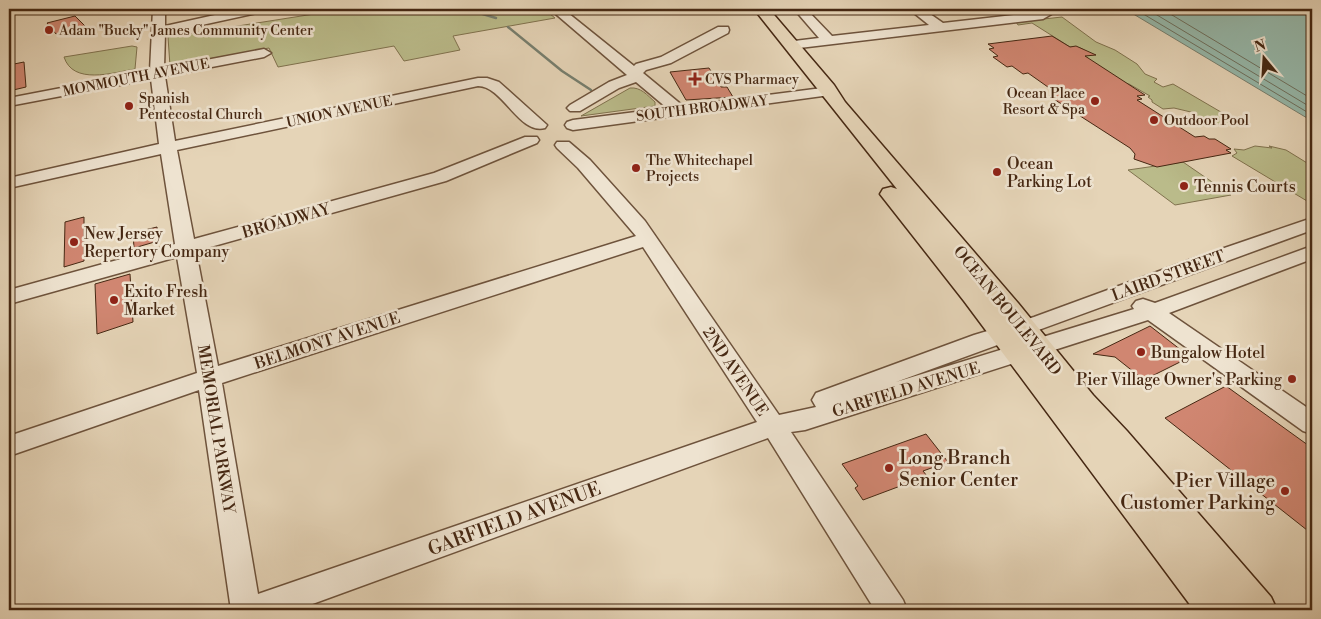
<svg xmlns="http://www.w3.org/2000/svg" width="1321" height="619" font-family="'Libre Bodoni',serif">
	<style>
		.green { fill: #babb8a; stroke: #80724e }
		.water { fill: #96b8aa; stroke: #767e6e }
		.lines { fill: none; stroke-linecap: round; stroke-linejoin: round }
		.shore { stroke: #6e705e; stroke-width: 1 }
		.stream { stroke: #767e6e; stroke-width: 2.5 }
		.building { fill: #d08671; stroke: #462813 }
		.minor-casing { stroke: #6e533c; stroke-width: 3 }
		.major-casing { stroke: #462813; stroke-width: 3 }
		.minor { fill: #eee3d0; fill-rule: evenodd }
		.major { fill: #e5d4b7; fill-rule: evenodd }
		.poi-dot { fill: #8f2418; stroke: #eee3d0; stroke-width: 2 }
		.labels { text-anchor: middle; stroke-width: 5; stroke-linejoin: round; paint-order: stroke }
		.far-poi-label { font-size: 14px; fill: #462813; stroke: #eee3d0; text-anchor: start }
		.far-street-label { font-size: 14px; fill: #462813; stroke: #eee3d0 }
		.poi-label { font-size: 16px; fill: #462813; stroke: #eee3d0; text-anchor: start }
		.street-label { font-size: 16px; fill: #462813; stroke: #eee3d0 }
		.near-poi-label { font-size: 19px; fill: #462813; stroke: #eee3d0; text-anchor: start }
		.near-street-label { font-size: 19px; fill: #462813; stroke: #eee3d0 }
	</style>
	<rect width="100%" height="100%" fill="#e5d4b7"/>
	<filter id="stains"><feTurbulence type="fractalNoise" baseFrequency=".004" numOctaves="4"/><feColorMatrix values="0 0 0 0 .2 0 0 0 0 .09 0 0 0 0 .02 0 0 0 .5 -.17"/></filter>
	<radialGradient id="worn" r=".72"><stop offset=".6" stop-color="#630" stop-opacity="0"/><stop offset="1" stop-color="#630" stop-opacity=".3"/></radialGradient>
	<path class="green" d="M 318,9 L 544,9 L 555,18 L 453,36 L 460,50 L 404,61 L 394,46 L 278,67 L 269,48 L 170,66 L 168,37 L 314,14 L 322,14 Z
		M 1062,17 L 1096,42 L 1115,50 L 1137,64 L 1145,74 L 1157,79 L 1154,82 L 1163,87 L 1173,84 L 1226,115 L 1231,124 L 1194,125 L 1195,113 L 1174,108 L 1163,109 L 1152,102 L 1152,100 L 1148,97 L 1150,96 L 1129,84 L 1119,85 L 1085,56 L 1090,55 C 1084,49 1079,46 1070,47 L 1032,23 L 1018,25 L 1016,22 Z
		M 132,46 L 137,47 L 135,69 C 112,73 73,85 64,57 Z
		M 630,88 C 641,87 647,95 655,102 L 655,106 L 581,116 Z
		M 1269,146 L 1286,150 L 1312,166 L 1312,204 L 1232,156 L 1237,153 L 1234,149 L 1244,150 L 1255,146 L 1272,148 Z
		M 1183,162 L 1231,195 L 1175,205 L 1128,170 Z"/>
	<path class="water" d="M 1125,9 L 1312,9 L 1312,121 Z"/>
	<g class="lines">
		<path class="shore" d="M 1135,9 L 1312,115
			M 1147,9 L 1312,108
			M 1162,9 L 1312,99"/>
		<path class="stream" d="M 474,9 L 476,12 L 496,18
			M 508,27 L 562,71 L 591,90"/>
	</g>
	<path class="building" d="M 75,16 L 85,26 L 56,34 L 47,23 Z
		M 1052,36 L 1070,47 L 1076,46 L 1096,55 L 1085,56 L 1145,95 L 1137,96 L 1142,99 L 1137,100 L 1195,137 L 1204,136 L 1209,139 L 1215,139 L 1231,149 L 1226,150 L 1231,153 L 1157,167 L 1134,159 L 1135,154 L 1130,148 L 1049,96 L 1056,95 L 1051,92 L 1055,92 L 1028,73 L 1023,74 L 1012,66 L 1007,67 L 993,57 L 998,56 L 989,49 L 994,48 L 988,44 Z
		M 24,62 L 26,87 L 9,91 L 9,65 Z
		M 709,68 L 721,87 L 727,87 L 733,97 L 686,100 L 670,72 Z
		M 84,217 L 84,261 L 64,267 L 65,222 Z
		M 157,227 L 158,241 L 134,248 L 133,233 Z
		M 130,274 L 133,322 L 97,334 L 95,284 Z
		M 1150,326 L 1190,357 L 1144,380 L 1115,357 L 1093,354 Z
		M 1226,386 L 1312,448 L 1312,534 L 1165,418 Z
		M 926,434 L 948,462 L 923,471 L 927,476 L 863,500 L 855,488 L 858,486 L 842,464 Z"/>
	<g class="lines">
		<defs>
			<path id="minor" d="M 153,9 L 165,9 L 165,26 L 242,9 L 263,9 L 257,13 L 165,33 L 164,68 L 264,49 L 271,53 L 264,57 L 165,76 L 175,141 L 478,78 L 487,78 L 499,82 L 547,125 L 545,128 C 519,135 503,86 478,86 L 177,150 L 194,239 L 434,173 L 525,137 L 537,137 L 539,140 L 537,143 L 446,181 L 196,251 L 218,366 L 636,236 L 578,168 L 557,148 L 555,145 L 557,142 L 569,142 L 590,160 L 645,221 L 779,415 L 816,407 L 812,400 L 816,393 L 974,335 L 1034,317 L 1195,258 L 1312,218 L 1312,230 L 896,382 L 1134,309 L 1132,306 L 1136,301 L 1143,299 L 1155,303 L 1312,246 L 1312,259 L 1169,313 L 1312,411 L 1312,434 L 1303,431 L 1148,320 L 805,430 L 791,432 L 903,600 L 907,610 L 875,610 L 768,438 L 296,610 L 231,610 L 199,390 L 9,456 L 9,436 L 197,373 L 177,257 L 9,304 L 9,290 L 175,244 L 161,154 L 9,188 L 9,178 L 159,144 L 151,79 L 9,106 L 9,98 L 150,71 ZM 643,247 L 757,422 L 258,594 L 222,383 Z
				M 550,9 L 563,9 L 634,66 L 636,64 L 661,57 L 718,27 L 728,27 L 729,30 L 728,33 L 671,63 L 646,70 L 643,73 L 683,106 L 830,87 L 835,88 L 837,91 L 835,94 L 830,95 L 573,130 L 567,128 L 565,125 L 567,122 L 573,120 L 667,108 L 636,82 L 619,88 L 580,111 L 570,111 L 567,108 L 570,105 L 609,82 L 627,75 Z
				M 794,9 L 806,9 L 832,36 L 929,25 L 909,9 L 923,9 L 943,23 L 1040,12 L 1040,9 L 1053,9 L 1055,12 L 1043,19 L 791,49 L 786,48 L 784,45 L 786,42 L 819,38 Z"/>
			<path id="major" d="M 754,9 L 769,9 L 834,85 L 845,102 L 1018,303 L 1093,395 L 1127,431 L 1271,597 L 1277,610 L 1194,610 L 964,301 L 880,194 L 883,189 L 891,187 L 897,189 Z"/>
		</defs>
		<use href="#minor" class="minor-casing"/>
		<use href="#major" class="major-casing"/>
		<use href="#minor" class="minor"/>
		<use href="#major" class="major"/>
	</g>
	<g class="poi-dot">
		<circle cx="49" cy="30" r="5"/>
		<path d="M692.5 71.5h5v5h5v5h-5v5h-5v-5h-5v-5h5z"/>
		<circle cx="1095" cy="101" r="5"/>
		<circle cx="129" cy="106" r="5"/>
		<circle cx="1154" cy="120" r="5"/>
		<circle cx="636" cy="168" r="5"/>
		<circle cx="997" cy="172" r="5"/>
		<circle cx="1184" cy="186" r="5"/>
		<circle cx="74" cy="242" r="5"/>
		<circle cx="114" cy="300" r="5"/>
		<circle cx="1141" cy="352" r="5"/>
		<circle cx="1292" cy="379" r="5"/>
		<circle cx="889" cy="468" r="5"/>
		<circle cx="1285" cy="491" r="5"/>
	</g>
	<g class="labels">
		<g class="far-poi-label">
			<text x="59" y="35">Adam "Bucky" James Community Center</text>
			<text x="705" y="84">CVS Pharmacy</text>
			<text x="1085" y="98" text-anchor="end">Ocean Place<tspan x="1085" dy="16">Resort &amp; Spa</tspan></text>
			<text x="139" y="103">Spanish<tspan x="139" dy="16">Pentecostal Church</tspan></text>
			<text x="1164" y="125">Outdoor Pool</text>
			<text x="646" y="165">The Whitechapel<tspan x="646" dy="16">Projects</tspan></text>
		</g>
		<g class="far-street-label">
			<text transform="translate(136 77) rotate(-11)" y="5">MONMOUTH AVENUE</text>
			<text transform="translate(702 108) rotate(-7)" y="5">SOUTH BROADWAY</text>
			<text transform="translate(339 111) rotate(-12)" y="5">UNION AVENUE</text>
		</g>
		<g class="poi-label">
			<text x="1007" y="169">Ocean<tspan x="1007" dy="18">Parking Lot</tspan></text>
			<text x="1194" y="192">Tennis Courts</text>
			<text x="84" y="239">New Jersey<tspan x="84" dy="18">Repertory Company</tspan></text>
			<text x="124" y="297">Exito Fresh<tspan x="124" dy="18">Market</tspan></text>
			<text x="1151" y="358">Bungalow Hotel</text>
			<text x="1282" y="385" text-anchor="end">Pier Village Owner's Parking</text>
		</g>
		<g class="street-label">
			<text transform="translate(286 220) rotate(-16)" y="6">BROADWAY</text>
			<text transform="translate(1168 275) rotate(-20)" y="6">LAIRD STREET</text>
			<text transform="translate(1008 310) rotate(51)" y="6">OCEAN BOULEVARD</text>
			<text transform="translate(327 340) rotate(-18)" y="6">BELMONT AVENUE</text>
			<text transform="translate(736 371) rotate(56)" y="6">2ND AVENUE</text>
			<text transform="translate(906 389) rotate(-17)" y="6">GARFIELD AVENUE</text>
			<text transform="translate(217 429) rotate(81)" y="6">MEMORIAL PARKWAY</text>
		</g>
		<g class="near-poi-label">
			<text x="899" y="464">Long Branch<tspan x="899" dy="22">Senior Center</tspan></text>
			<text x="1275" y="487" text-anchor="end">Pier Village<tspan x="1275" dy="22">Customer Parking</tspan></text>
		</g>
		<g class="near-street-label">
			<text transform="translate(514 518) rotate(-20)" y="7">GARFIELD AVENUE</text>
		</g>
	</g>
	<rect width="1321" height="619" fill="none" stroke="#e5d4b7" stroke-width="30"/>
	<rect x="10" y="10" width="1301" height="599" fill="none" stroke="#462813" stroke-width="2.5"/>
	<rect x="15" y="15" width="1291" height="589" fill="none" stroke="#462813"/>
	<g transform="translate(1264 58) rotate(342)" stroke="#eee3d0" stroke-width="4" paint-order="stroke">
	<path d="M0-4L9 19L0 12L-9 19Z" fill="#462813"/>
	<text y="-8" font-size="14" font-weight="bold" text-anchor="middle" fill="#462813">N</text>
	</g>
	<rect width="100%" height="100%" filter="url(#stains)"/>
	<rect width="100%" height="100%" fill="url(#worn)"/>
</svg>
